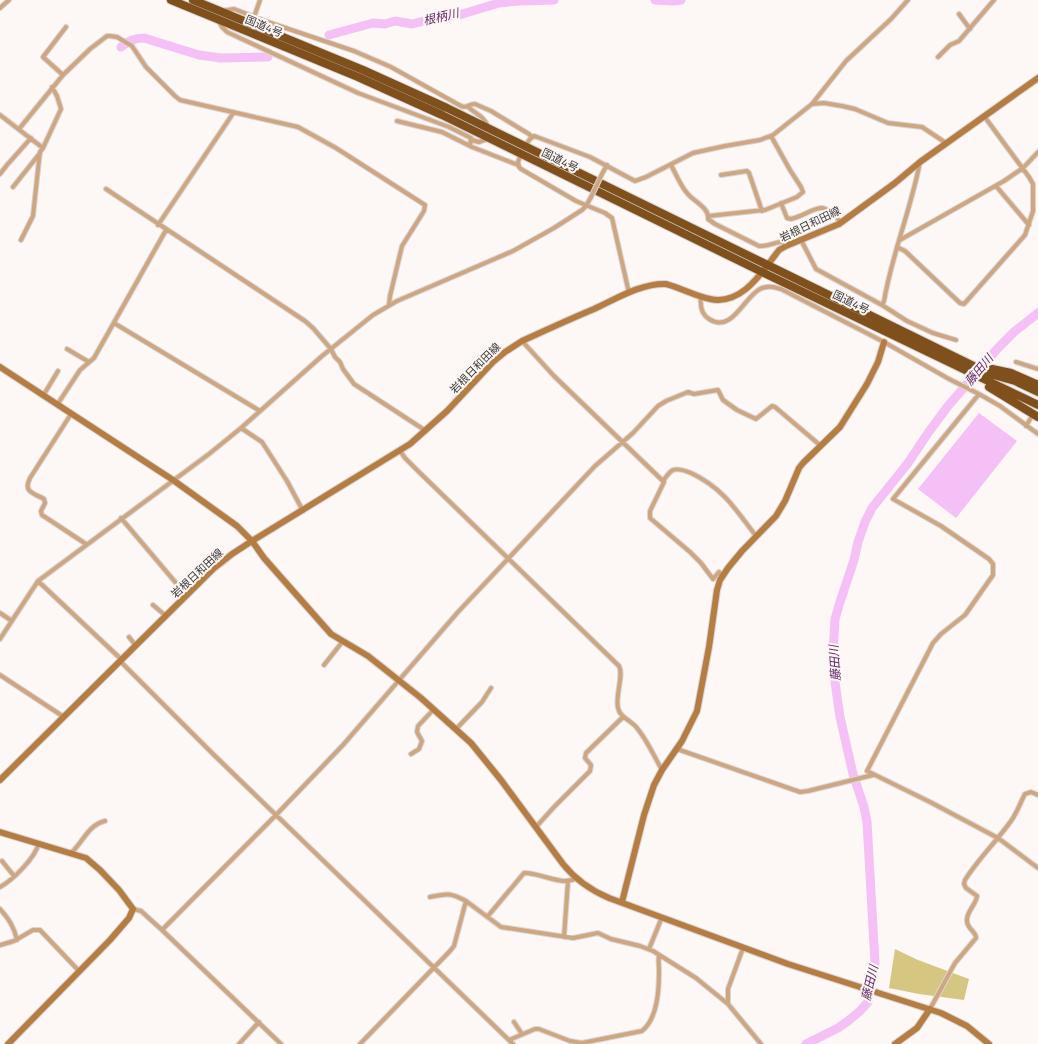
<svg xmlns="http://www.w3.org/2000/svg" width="1038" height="1044" font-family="'Titillium Web','Noto Sans JP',sans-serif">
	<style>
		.green { fill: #d5c781 }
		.water { fill: #f5c0f5 }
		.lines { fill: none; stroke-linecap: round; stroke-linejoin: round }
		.river { stroke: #f5c0f5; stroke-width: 9 }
		.street-casing { stroke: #dad5d4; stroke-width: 6 }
		.secondary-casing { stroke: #dad5d4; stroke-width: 8 }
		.highway-casing { stroke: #dad5d4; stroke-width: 10 }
		.street { stroke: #cea681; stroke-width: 4 }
		.secondary { stroke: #b67d42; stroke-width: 6 }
		.highway { stroke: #7f501b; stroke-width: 8 }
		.street-bridge-casing { stroke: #dad5d4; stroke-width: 6; stroke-linecap: butt }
		.street-bridge { stroke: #cea681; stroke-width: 4 }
		.labels { text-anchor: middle; stroke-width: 4; stroke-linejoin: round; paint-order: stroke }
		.street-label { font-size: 11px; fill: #3c3a39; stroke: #fdf7f6 }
		.water-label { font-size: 12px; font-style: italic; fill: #652867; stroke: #fdf7f6 }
	</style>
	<rect width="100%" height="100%" fill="#fdf7f6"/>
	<path class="green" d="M 895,949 L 918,960 L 969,979 L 964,1000 L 919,994 L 889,988 Z"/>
	<path class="water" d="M 979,413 L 1017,441 L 956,518 L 918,489 Z"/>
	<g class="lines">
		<path class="river" d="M 655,0 L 673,1 L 681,0
			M 329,35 L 373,23 L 385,24 L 395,21 L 412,24 L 436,18 L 459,15 L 499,3 L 519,1 L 554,0
			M 121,47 C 129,41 134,38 144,38 L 199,55 L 221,58 L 268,57
			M 806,1044 L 838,1028 L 848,1021 L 860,1011 L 868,1002 L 875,963 L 867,822 L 864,807 L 853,774 L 840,717 L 835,682 L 833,652 L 835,619 L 840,602 L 854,560 L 858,542 L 865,522 L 872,508 L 908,463 L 928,433 L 948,406 L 998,348 L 1014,332 L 1038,313"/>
		<defs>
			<path id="street" d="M 0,8 L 9,0
				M 222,11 L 234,9 L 265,21 L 354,51 L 391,67 L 461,106 C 467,109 470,103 475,104 L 491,111 L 529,134 L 532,137
				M 959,14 L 970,29
				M 254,17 L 260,0
				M 218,20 L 222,27 L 227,32 L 358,93 L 449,127 L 471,138 L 470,146
				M 938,57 L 950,45 L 959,41 L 994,0
				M 63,75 L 43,57 L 66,27
				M 812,104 L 824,103 L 842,106 L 855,109 L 888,123 L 922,127 L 946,143
				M 468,107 C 476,114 484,116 488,127
				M 0,115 L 43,148 L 40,152 L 39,160 L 33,216 L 21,240
				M 397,121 L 442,132 L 472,147 L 518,165
				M 19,129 L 63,75 L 90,49 L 107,36 L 110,36 L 117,37 L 132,46 L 146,67 L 175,96 L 180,100 L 298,127 L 336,148 L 425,205 L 424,211 L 402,246 L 390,296 L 389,305
				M 472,140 L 479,142 L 490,138
				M 525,146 L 530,139 L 534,136 L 537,137 L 590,157 L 635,181 L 646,177 L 693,153 L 725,146 L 760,140 L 773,135 L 812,104 L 846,61 L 891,19 L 908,0
				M 43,148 L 61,109 L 57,96 L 52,87
				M 521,154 L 518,162 L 519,167 L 521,169 L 576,201 L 605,213 L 612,218 L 629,293
				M 671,165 C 676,174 680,185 687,193 C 693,201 710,208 708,219 L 715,224 L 759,246 C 770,247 782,238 793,243
				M 0,174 L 7,165 L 31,138
				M 602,174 L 607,165
				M 721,175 L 747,171 L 749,173 L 762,211
				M 996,186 L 1029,225
				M 13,187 L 40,153
				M 106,189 L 305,321 L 313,328 L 331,349 L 335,357 L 340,362 L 343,369 L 354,384 L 426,431
				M 781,203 L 787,218 L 791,219 C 815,213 821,196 840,222
				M 709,216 L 765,210 L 797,197 L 803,192 L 801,187 L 790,170 L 771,136
				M 158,225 L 234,112
				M 801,240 L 816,269 L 882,305 L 907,321 L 933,333 L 956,340
				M 900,240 L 1004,181 L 1023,168 L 1038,152
				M 897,247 L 905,251 L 960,303 L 964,304 L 1025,235 L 1033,211 L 1033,184 L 1029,177 L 984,116
				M 701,297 C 700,305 701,314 709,319 C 732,334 744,297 760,289 C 768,285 774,287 781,289 L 884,342 L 949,379 L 979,394 L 1000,406 L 1038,434
				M 882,305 L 884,301 C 892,254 911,209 920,162
				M 114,323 L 260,411
				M 522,341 L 554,376 L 664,482 L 650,511 L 650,518 L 690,552 L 701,563 L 713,579 L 719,572 L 722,576
				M 67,349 L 89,362
				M 1016,362 L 1038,369
				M 979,394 L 893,499 L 941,526 L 989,559 L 993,564 L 993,575 L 965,615 L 941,634 L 933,643 L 867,771 L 930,802 L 998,838 L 1038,868
				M 43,396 L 58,371
				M 57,405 L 80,370 L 94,358 L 166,230
				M 71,414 L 30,478 C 23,492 33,493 44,499 L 45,503 L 41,511 L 42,515 L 86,544
				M 1026,426 L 1032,416
				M 241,428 L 262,442 L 287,481 L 303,511
				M 400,451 L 405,458 L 419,472 L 619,666 C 624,675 615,696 618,708 C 620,718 631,720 637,728 C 647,740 654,756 662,770
				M 663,481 C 666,477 669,472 673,470 C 678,468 686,471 691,473 C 723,488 736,510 756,536
				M 121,518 L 187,596
				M 38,581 L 122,660
				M 153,605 L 166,616
				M 0,613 L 12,621
				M 129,637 L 136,646
				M 0,639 L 38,581 L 209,454 L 241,428 L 322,356 L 373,315 L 397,301 L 513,251 L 554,228 L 582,210 L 586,206 L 591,197
				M 121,662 L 214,755 L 513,1044
				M 324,665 L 343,641
				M 0,675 L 64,717
				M 456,729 L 482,702 L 491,688
				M 677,749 L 800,792 L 808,791 L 873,775
				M 411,754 L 419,749 L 422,741 L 417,732 L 418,726 L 434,709
				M 536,827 L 554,807 L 590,771 L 591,765 L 585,758 L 586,753 L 623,717
				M 72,852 C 83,842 88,825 105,821
				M 2,861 L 14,876
				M 0,887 C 13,880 35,858 39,843
				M 430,897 C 447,893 451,893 466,901
				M 0,909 C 9,919 14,927 17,940
				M 133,909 L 141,911 L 162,930 L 281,1044
				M 488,916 L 524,873 C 539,872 563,887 576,878
				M 162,930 L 276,815 L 343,745 L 458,612 L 595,466 L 633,433 L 658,406 L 666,401 L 688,392 L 694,394 L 718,390 L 723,400 L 737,410 L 756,419 L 772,406 L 775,407 L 821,446
				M 564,937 L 568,881
				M 0,945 L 14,941 L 33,930 L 40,930 L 79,971
				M 649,949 L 662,917
				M 728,1004 L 728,989 L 743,948
				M 930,1009 L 955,963 L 976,938 C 976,931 967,929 967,921 C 966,912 976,905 977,896 L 966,888 L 964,884 L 965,880 C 978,859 996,842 1011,821 C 1017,813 1020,803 1025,794 L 1031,792 L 1038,795
				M 514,1022 L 522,1034
				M 509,1040 L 535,1029 L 539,1029 L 570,1041 L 582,1043 L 642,1031 C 658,1018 659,989 659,970 C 659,965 658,960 659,955
				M 239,1044 L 259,1022
				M 360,1044 L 450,951 L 454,946 L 466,901 L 501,927 L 573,938 L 598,933 L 611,939 L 640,946 L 653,951 L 696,978 L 728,1004 L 761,1044"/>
			<path id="secondary" d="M 0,367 L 173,480 L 237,526 L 252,541 L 264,558 L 331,634 L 368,656 L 387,671 L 421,698 L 471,743 L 501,780 L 563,864 C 575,879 590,890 609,898 L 788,964 L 941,1013 L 967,1026 L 989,1044
				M 0,780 L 213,569 L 232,554 L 252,541 L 410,444 L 447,411 L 493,362 L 505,352 L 522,341 C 546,330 570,319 594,309 C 616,299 641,283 666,284 C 681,288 695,296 710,299 C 742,306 762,272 779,250 L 786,246 L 839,224 L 895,183 L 920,162 L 1038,78
				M 0,832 L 86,858 L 100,870 L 119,890 L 133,909 L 129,918 L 110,940 L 8,1044
				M 622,902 L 644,815 L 654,785 L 662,770 L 682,741 L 697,711 L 709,647 L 717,590 L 720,580 L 728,568 L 742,551 L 776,516 L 785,501 L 799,468 L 803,463 L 840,427 L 867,384 L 878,362 L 884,342
				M 895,1044 L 917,1028 L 930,1009"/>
			<path id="highway" d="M 171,0 L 358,77 L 442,115 L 762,272 L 1038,405
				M 193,0 L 363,70 L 447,108 L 990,374 L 1015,381 L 1038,392
				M 992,369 L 1011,373 L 1038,385
				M 989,387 L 1038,417"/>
		</defs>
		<use href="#street" class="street-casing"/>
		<use href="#secondary" class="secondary-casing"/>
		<use href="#highway" class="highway-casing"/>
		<use href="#street" class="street"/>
		<use href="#secondary" class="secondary"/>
		<use href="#highway" class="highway"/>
		<defs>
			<path id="street-bridge" d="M 591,197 L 602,174"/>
		</defs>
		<use href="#street-bridge" class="street-bridge-casing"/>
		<use href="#street-bridge" class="street-bridge"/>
	</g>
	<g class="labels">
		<g class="street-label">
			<text transform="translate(264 26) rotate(22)" y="4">国道4号</text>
			<text transform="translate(560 160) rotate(26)" y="4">国道4号</text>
			<text transform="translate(810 224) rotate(-26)" y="4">岩根日和田線</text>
			<text transform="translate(851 302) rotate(26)" y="4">国道4号</text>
			<text transform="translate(475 368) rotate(-45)" y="4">岩根日和田線</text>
			<text transform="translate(197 573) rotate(-43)" y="4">岩根日和田線</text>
		</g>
		<g class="water-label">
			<text transform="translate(441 17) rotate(-13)" y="4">根柄川</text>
			<text transform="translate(979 370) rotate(-50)" y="4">藤田川</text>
			<text transform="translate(835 663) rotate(-94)" y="4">藤田川</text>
			<text transform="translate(870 983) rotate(-77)" y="4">藤田川</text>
		</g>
	</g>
</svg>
